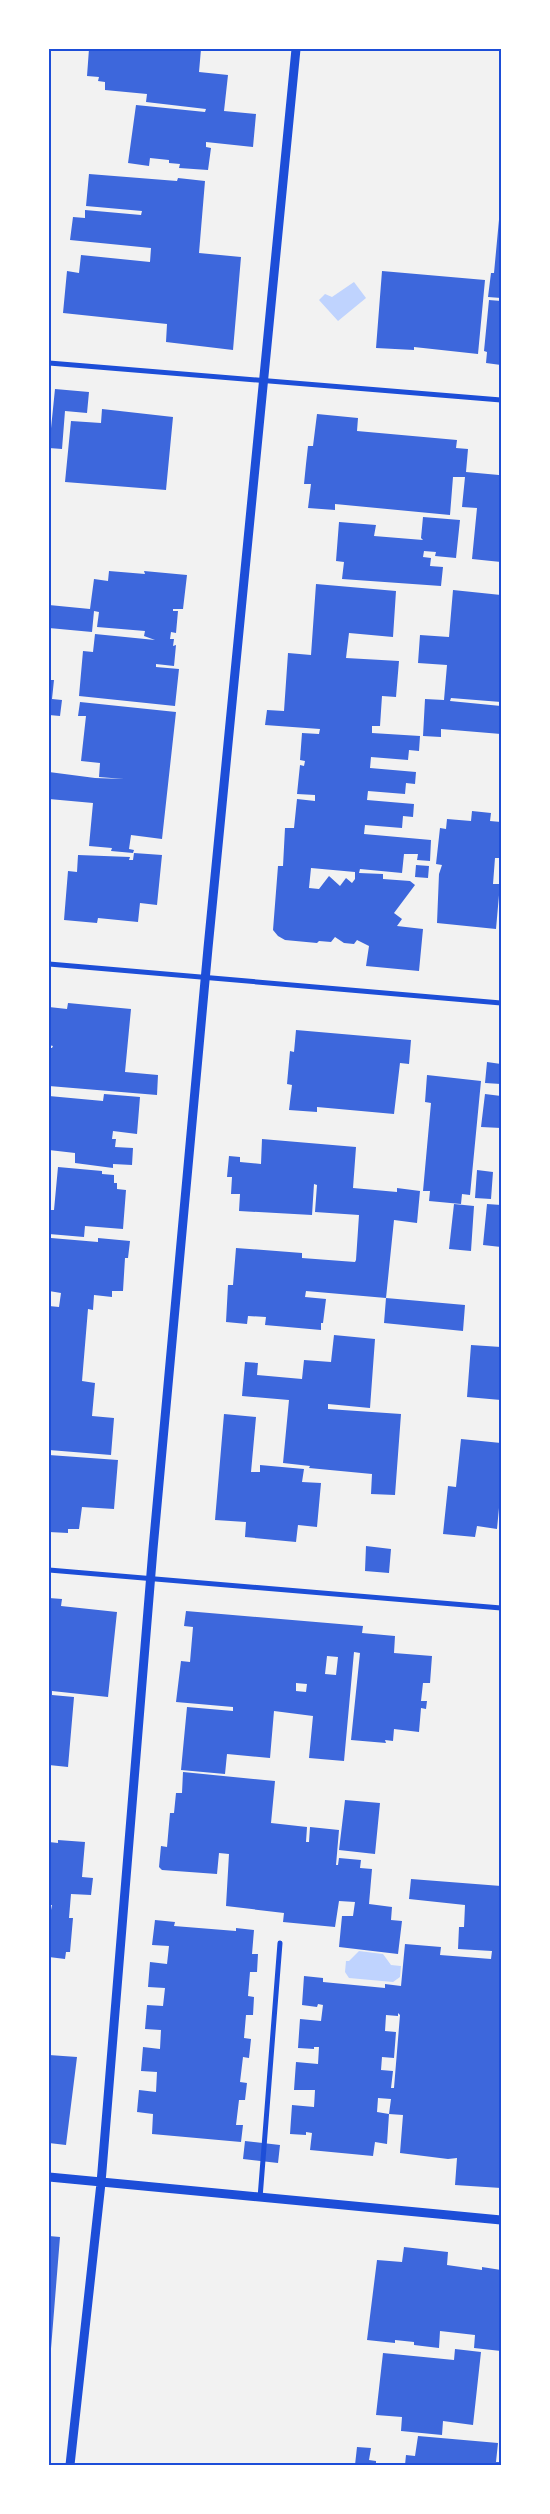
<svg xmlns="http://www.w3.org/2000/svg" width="550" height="2514" font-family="Commissioner,sans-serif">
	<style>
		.water { fill: #bfd3fe }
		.building { fill: #3d67dc; fill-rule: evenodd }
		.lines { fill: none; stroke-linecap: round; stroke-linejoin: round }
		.minor { stroke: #1d4ed8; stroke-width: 5 }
		.tertiary { stroke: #1d4ed8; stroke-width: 9 }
		.neatline { fill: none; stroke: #1d4ed8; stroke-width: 2 }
	</style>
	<rect width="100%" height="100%" fill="#f2f2f2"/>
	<path class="water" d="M 354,282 L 366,298 L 338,321 L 319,300 L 325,294 L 332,297 Z
		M 359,1951 L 383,1954 L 391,1965 L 401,1966 L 400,1977 L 393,1982 L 349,1978 L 345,1972 L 346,1961 L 349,1961 Z"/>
	<path class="building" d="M 89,49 L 201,49 L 199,72 L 228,75 L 224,111 L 256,114 L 253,147 L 206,142 L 206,147 L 211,148 L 208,170 L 179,168 L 180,164 L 169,163 L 169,160 L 150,158 L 149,166 L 128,163 L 136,105 L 205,112 L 206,109 L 146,102 L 147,94 L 105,90 L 105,82 L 98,81 L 99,77 L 87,76 Z
		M 89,174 L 177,181 L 178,178 L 205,181 L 199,253 L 241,257 L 233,350 L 166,342 L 167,324 L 63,313 L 67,271 L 79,273 L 81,255 L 150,262 L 151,248 L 70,240 L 73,217 L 85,218 L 85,210 L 141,215 L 142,211 L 86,206 Z
		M 500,209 L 501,209 L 501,298 L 488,297 L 491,273 L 494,273 Z
		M 382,271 L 485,280 L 478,354 L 414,347 L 414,350 L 376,348 Z
		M 489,300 L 501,301 L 501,365 L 486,363 L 487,352 L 484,351 Z
		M 55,389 L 89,392 L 87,413 L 65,411 L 62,449 L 49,448 Z
		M 102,409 L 173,417 L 166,490 L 65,482 L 71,421 L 101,423 Z
		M 317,414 L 358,418 L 357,431 L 457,440 L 456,448 L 468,449 L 466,472 L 499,475 L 501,470 L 501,562 L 472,559 L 477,508 L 462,507 L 465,477 L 453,477 L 450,515 L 335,504 L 335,510 L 308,508 L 311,484 L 304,484 L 306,464 L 308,446 L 313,446 Z
		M 423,517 L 460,520 L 456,558 L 435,556 L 436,552 L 424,551 L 423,557 L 431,558 L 430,566 L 443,567 L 441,586 L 342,579 L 344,562 L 336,561 L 339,522 L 376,525 L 374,536 L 423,540 L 421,538 Z
		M 109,571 L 145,574 L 144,571 L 187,575 L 183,609 L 173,609 L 173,611 L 178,611 L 176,633 L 171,632 L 170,639 L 174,639 L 173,646 L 176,645 L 174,666 L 156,664 L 156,667 L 179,669 L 175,706 L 79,696 L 83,651 L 93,652 L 95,634 L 155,640 L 144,636 L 145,631 L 97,627 L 99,612 L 94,611 L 92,632 L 49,628 L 49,605 L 90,609 L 94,579 L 108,581 Z
		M 316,584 L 396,591 L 393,637 L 349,633 L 346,658 L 399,661 L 396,697 L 382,696 L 380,726 L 372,726 L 372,733 L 420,736 L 419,751 L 409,750 L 408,760 L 371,757 L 370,768 L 416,772 L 415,784 L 406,783 L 405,794 L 368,791 L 367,800 L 414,804 L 413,817 L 403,816 L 402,828 L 365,825 L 364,834 L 431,840 L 430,861 L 417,860 L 418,854 L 404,854 L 402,873 L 360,869 L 359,873 L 383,874 L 383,879 L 410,881 L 415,885 L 394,913 L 402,919 L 397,926 L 423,929 L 419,971 L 366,966 L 369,946 L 357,940 L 354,944 L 344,943 L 335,937 L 331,942 L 319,941 L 317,943 L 285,940 L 278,936 L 273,930 L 278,866 L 283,866 L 285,828 L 294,828 L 297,799 L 315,801 L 315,795 L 297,794 L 300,765 L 304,766 L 305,761 L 300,760 L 302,733 L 319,734 L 320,729 L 265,725 L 267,710 L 284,711 L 288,653 L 311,655 ZM 311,868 L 355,872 L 355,879 L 352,883 L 346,878 L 340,886 L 329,876 L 319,889 L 309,888 Z
		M 453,590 L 501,595 L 501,702 L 451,698 L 450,701 L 501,706 L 501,734 L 441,729 L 441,737 L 423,736 L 425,699 L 444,700 L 447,665 L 418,663 L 420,635 L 449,637 Z
		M 49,680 L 54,680 L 52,699 L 62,700 L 60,716 L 49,715 Z
		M 80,702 L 176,712 L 162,839 L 131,835 L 129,849 L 134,850 L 133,853 L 111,851 L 112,848 L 89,846 L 93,803 L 49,799 L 49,772 L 95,778 L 124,779 L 99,777 L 100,763 L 81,761 L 86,716 L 78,716 Z
		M 472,811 L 491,813 L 490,821 L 501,822 L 501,858 L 495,858 L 493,884 L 500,884 L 496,929 L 437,923 L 439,874 L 442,865 L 436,864 L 440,828 L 446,829 L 447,819 L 471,821 Z
		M 134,853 L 162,855 L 157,905 L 140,903 L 138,922 L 98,918 L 97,923 L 64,920 L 68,871 L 77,872 L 78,855 L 130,857 L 129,860 L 133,860 Z
		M 416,865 L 429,866 L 428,878 L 415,877 Z
		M 68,1003 L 131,1009 L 125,1072 L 158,1075 L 157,1095 L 49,1086 L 49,1048 L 52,1048 L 53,1046 L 49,1045 L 49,1007 L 67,1009 Z
		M 296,1030 L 411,1040 L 409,1064 L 400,1063 L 394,1114 L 317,1107 L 317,1112 L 289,1110 L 292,1085 L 287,1084 L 290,1051 L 294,1052 Z
		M 487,1062 L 501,1064 L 501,1084 L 485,1083 Z
		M 427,1075 L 481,1081 L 470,1195 L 462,1194 L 461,1204 L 429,1201 L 430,1191 L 423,1191 L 431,1103 L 425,1102 Z
		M 104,1094 L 140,1097 L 137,1134 L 113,1131 L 112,1139 L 116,1139 L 115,1147 L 133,1148 L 132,1165 L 113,1164 L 113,1168 L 75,1163 L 75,1153 L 49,1150 L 49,1096 L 103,1101 Z
		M 485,1094 L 501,1096 L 501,1128 L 481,1127 Z
		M 262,1139 L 356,1147 L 353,1188 L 397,1192 L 397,1188 L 420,1191 L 417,1223 L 394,1220 L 386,1298 L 465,1305 L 463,1331 L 384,1323 L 386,1298 L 306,1291 L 305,1297 L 326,1299 L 323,1323 L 321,1323 L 321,1330 L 265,1325 L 266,1317 L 248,1316 L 247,1324 L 226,1322 L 228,1285 L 233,1285 L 236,1248 L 302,1253 L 302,1258 L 355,1262 L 356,1260 L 359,1215 L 315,1212 L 317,1185 L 314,1184 L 312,1215 L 239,1211 L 240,1194 L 231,1194 L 232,1177 L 227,1177 L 229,1156 L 240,1157 L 240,1162 L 261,1164 Z
		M 58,1167 L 102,1171 L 102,1174 L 114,1175 L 114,1183 L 117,1183 L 117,1189 L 126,1190 L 123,1229 L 85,1226 L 84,1237 L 49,1234 L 49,1210 L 54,1210 Z
		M 477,1170 L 493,1172 L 491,1199 L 475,1198 Z
		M 454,1204 L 474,1206 L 471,1251 L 449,1249 Z
		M 487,1204 L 501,1205 L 501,1247 L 483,1245 Z
		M 51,1238 L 98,1242 L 98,1238 L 130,1241 L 128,1258 L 125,1258 L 123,1291 L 112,1291 L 112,1297 L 94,1295 L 93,1310 L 88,1309 L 82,1381 L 95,1383 L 92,1416 L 114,1418 L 111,1455 L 49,1450 L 49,1306 L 59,1307 L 61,1293 L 49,1291 L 49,1243 Z
		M 334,1335 L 375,1339 L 370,1408 L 328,1404 L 328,1409 L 401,1414 L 395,1495 L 371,1494 L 372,1474 L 309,1468 L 310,1466 L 283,1463 L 289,1400 L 242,1396 L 245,1362 L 258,1363 L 257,1375 L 302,1379 L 304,1360 L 331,1362 Z
		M 471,1345 L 501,1347 L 501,1400 L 467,1397 Z
		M 224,1414 L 256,1417 L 251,1472 L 260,1472 L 260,1465 L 304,1469 L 302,1482 L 321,1483 L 317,1527 L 298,1525 L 296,1542 L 245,1537 L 246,1522 L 215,1520 Z
		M 461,1439 L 501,1443 L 501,1487 L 497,1529 L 477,1526 L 475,1537 L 443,1534 L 448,1486 L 456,1487 Z
		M 49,1455 L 118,1460 L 114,1509 L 82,1507 L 79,1529 L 68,1529 L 68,1533 L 49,1532 Z
		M 366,1546 L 391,1549 L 389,1573 L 365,1571 Z
		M 49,1598 L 62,1599 L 61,1606 L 117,1612 L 108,1697 L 52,1691 L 52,1695 L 74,1697 L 68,1767 L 49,1765 Z
		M 186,1611 L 363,1626 L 362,1633 L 395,1636 L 394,1653 L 432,1656 L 430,1683 L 423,1683 L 421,1701 L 427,1701 L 426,1709 L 421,1708 L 419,1732 L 394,1729 L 393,1741 L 385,1740 L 386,1743 L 351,1740 L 360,1653 L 354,1652 L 344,1761 L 309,1758 L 313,1716 L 274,1711 L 270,1758 L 227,1754 L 225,1774 L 181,1770 L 187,1707 L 233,1711 L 233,1707 L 176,1702 L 181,1661 L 190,1662 L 193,1627 L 184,1626 ZM 327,1656 L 338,1657 L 336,1675 L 325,1674 ZM 296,1683 L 307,1684 L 306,1692 L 296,1691 Z
		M 183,1772 L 275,1781 L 271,1823 L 307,1827 L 306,1842 L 309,1842 L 310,1827 L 339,1830 L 336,1865 L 338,1865 L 339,1858 L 361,1860 L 360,1868 L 372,1869 L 369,1904 L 392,1907 L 391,1920 L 402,1921 L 398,1954 L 339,1947 L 342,1916 L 353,1916 L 355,1902 L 339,1901 L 335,1927 L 283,1922 L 284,1913 L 226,1906 L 229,1854 L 219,1853 L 217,1874 L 162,1870 L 159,1867 L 161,1846 L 167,1847 L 170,1813 L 174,1813 L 176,1793 L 182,1793 Z
		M 345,1800 L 380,1803 L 375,1854 L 339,1850 Z
		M 58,1840 L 85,1842 L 82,1877 L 93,1878 L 91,1895 L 71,1894 L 69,1918 L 73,1918 L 70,1952 L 66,1952 L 65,1959 L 49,1957 L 49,1910 L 51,1910 L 52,1905 L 49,1905 L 49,1842 L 58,1843 Z
		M 411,1879 L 501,1886 L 501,2188 L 455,2185 L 457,2158 L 448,2159 L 400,2153 L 403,2115 L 389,2114 L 391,2099 L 378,2098 L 377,2112 L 389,2114 L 387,2144 L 375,2142 L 373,2156 L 310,2150 L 312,2133 L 306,2132 L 306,2135 L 290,2134 L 292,2105 L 314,2107 L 315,2090 L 294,2090 L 296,2062 L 318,2064 L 319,2047 L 314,2047 L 314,2049 L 298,2048 L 300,2019 L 321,2021 L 323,2005 L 318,2004 L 317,2007 L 302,2005 L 304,1976 L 323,1978 L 323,1982 L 385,1988 L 385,1984 L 401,1986 L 405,1944 L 441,1947 L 440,1955 L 491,1959 L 492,1951 L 458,1949 L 459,1927 L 464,1927 L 465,1905 L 409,1899 ZM 398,2013 L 400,2015 L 394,2088 L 391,2088 L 393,2071 L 381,2070 L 382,2057 L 394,2058 L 396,2032 L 385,2031 L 386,2015 L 398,2016 Z
		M 155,1920 L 175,1922 L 174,1926 L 236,1931 L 236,1928 L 254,1930 L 252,1954 L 258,1954 L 257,1972 L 250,1972 L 248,1996 L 254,1997 L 253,2015 L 246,2015 L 244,2038 L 251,2039 L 249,2058 L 243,2057 L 240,2082 L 247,2083 L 245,2100 L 239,2100 L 236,2125 L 243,2125 L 241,2142 L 152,2134 L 153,2114 L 137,2112 L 139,2090 L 156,2092 L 157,2072 L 141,2071 L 143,2047 L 160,2049 L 161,2030 L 145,2029 L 147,2005 L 163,2006 L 165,1988 L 148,1987 L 150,1962 L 167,1964 L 169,1946 L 152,1945 Z
		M 49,2055 L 77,2057 L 66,2145 L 49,2143 Z
		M 245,2141 L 280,2145 L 278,2163 L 243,2159 Z
		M 49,2236 L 60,2237 L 50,2361 L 49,2361 Z
		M 404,2247 L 448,2252 L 447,2265 L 482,2270 L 482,2267 L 501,2270 L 501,2351 L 474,2348 L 475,2335 L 440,2331 L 439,2348 L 414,2345 L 414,2342 L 395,2340 L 395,2343 L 367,2340 L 377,2260 L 402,2262 Z
		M 455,2349 L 481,2352 L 473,2425 L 443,2421 L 442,2435 L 401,2431 L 402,2417 L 376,2415 L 383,2353 L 454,2360 Z
		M 418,2436 L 498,2443 L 496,2462 L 501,2462 L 501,2465 L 405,2465 L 406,2455 L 415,2456 Z
		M 357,2447 L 371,2448 L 369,2460 L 376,2461 L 376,2465 L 355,2465 Z"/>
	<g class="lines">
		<path class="minor" d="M 49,363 L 501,400
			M 49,964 L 501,1003
			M 49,1570 L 501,1608
			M 260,2198 L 280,1943"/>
		<path class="tertiary" d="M 49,2177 L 501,2220
			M 70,2465 L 101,2183 L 153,1549 L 208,948 L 296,49"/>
	</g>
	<rect width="550" height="2514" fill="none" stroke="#ffffff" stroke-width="100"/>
	<rect x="50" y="50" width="450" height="2414" class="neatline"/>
</svg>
